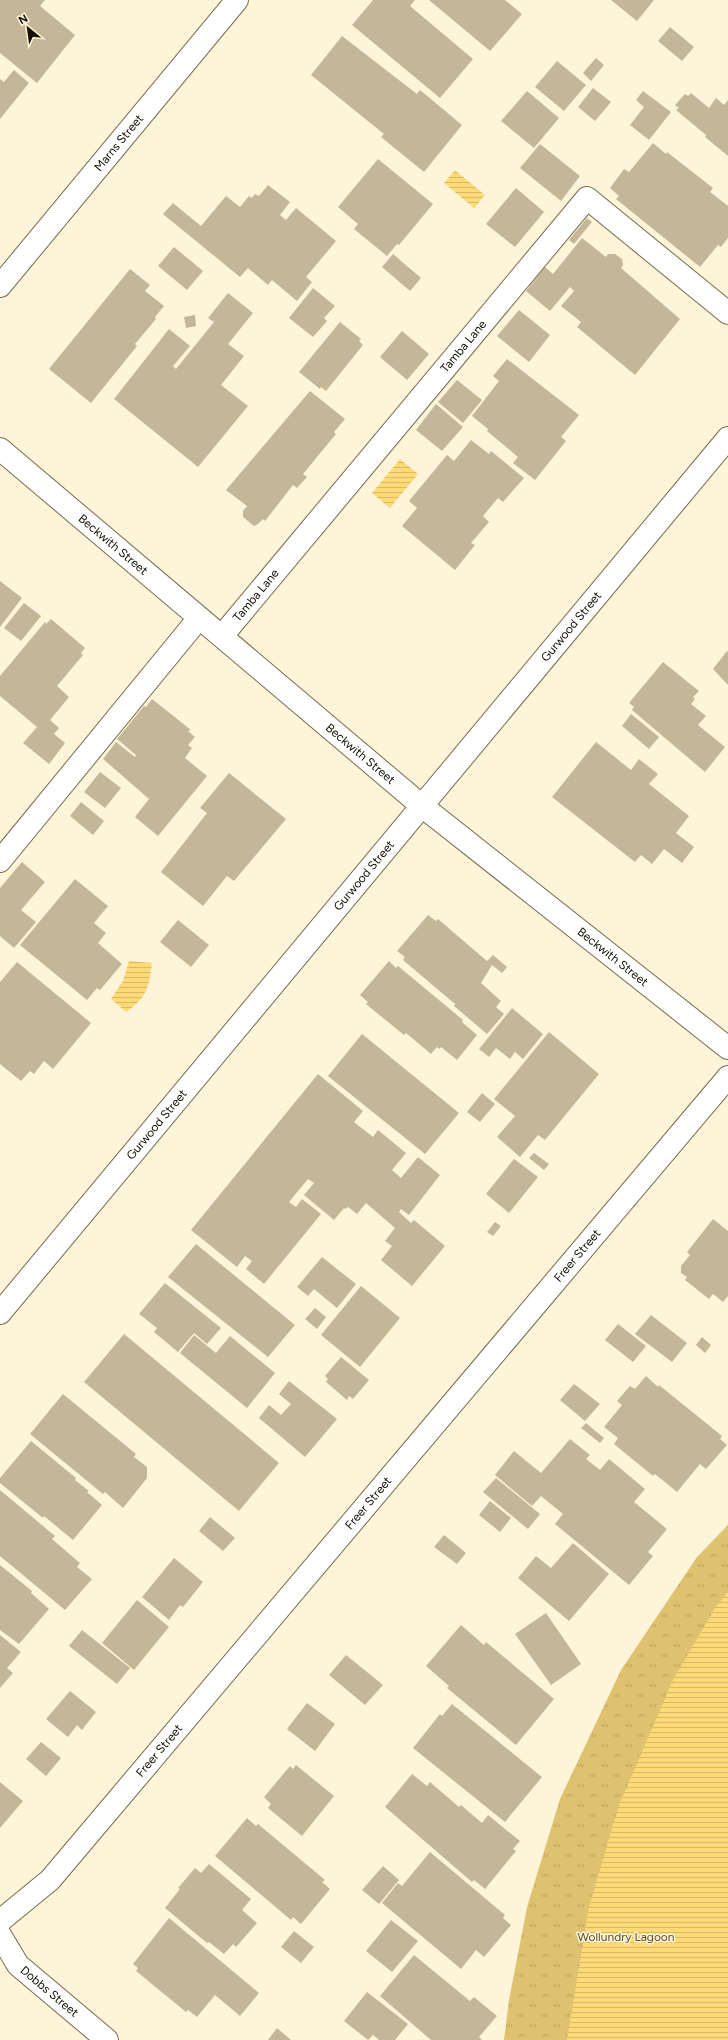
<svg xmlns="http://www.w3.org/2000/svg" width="728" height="2040" font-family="Figtree,sans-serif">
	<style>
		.park { fill: url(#park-tufts) }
		.water { fill: url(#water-rules) }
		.building { fill: #c3b797 }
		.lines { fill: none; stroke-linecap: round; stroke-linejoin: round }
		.minor-casing { stroke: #756b4d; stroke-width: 24 }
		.major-casing { stroke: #756b4d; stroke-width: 24 }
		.minor { stroke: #fff; stroke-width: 22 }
		.major { stroke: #fff; stroke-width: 22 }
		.labels { text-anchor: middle; stroke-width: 3; stroke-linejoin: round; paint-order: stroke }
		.street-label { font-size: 12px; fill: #130f04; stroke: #fef4d9 }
		.park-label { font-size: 12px; fill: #5b4d24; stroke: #fef4d9 }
	</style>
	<defs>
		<pattern id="park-tufts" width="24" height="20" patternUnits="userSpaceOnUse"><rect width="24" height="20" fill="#dfc26f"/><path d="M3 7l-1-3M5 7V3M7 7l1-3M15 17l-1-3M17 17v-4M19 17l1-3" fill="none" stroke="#bea65e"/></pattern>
		<pattern id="water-rules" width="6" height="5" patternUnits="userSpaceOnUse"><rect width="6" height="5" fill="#fcda77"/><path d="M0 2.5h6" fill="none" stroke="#d7ba65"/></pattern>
	</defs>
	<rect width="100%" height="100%" fill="#fef4d9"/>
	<path class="park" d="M 728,1525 L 728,2040 L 504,2040 L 509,2000 L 527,1907 L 560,1799 L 621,1670 L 697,1557 Z"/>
	<path class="water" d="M 455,170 L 485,195 L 474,208 L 444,183 Z
		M 400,459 L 418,474 L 390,508 L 372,493 Z
		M 129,961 L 152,963 C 149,987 147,998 126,1012 L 111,999 L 123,981 Z
		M 728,1592 L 728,2040 L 567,2040 L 589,1907 L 619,1805 L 673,1680 L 715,1608 Z"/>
	<path class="building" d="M 0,0 L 45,0 L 40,6 L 75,35 L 37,83 L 0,53 Z
		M 373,0 L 415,0 L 410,6 L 473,59 L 440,98 L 352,25 Z
		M 429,0 L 505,0 L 522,14 L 490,51 Z
		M 611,0 L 654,0 L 637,21 Z
		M 670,27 L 694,47 L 682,61 L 658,41 Z
		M 342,36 L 417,94 L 420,90 L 462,125 L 424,172 L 381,137 L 384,134 L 311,75 Z
		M 596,58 L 604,65 L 591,81 L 583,73 Z
		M 557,61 L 586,85 L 564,111 L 535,87 Z
		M 14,70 L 29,83 L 0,119 L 0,79 L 4,82 Z
		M 593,88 L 611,102 L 595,121 L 578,107 Z
		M 527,91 L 559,118 L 534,148 L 501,121 Z
		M 643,91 L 671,112 L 649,140 L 630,125 L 644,107 L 636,100 Z
		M 691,93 L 709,108 L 716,98 L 724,105 L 728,100 L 728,156 L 705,137 L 706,135 L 676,110 L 679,108 L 675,105 L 685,94 L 688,96 Z
		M 653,143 L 666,154 L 667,152 L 713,188 L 710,192 L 728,206 L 728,238 L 721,247 L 718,245 L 700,267 L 616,199 L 619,196 L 610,188 L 624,169 L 629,172 Z
		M 540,144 L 580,176 L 561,201 L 520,168 Z
		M 378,159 L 433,204 L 399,245 L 397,244 L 387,256 L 354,229 L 358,224 L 338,207 Z
		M 268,185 L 290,202 L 280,215 L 286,220 L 296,208 L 336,241 L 306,277 L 312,282 L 297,301 L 272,280 L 268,285 L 248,268 L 240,277 L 163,214 L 173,203 L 201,226 L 226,196 L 240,207 L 249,196 L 252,198 L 255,194 L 259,196 Z
		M 516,188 L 544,212 L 515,247 L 486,224 Z
		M 587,218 L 592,222 L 574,244 L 569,240 Z
		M 582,238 L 606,257 L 608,254 L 615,254 L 622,259 L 623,265 L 621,268 L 680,319 L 635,375 L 577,327 L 581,322 L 561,306 L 574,291 L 570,287 L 550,311 L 526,291 L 545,267 L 553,274 Z
		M 174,247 L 203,271 L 187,290 L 158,266 Z
		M 393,254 L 421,278 L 410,291 L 382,267 Z
		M 130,269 L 150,285 L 145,291 L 164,306 L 155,317 L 156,319 L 135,344 L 137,346 L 91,403 L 49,369 Z
		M 313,288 L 335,306 L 324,318 L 327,321 L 313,337 L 289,318 Z
		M 228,293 L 253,313 L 228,344 L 244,356 L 221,385 L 248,406 L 198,467 L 114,399 L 169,329 L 190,346 L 173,366 L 176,369 L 214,322 L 208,318 Z
		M 519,310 L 550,335 L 529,362 L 497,336 Z
		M 195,315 L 196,326 L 186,328 L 184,317 Z
		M 340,322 L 361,339 L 359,341 L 363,345 L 326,391 L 321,387 L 320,389 L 299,372 Z
		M 402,331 L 429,354 L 407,380 L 380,357 Z
		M 507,359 L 579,415 L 561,437 L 566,441 L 535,480 L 513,463 L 518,457 L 487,431 L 488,429 L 472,416 L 499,381 L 493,376 Z
		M 457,380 L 482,400 L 463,423 L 438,402 Z
		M 310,391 L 345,419 L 334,432 L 336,434 L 303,474 L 307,477 L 297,488 L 293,485 L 265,521 L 263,519 L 258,524 L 254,526 L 243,517 L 243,511 L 247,506 L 226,490 Z
		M 436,404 L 463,427 L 442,451 L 416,430 Z
		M 471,440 L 489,454 L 491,451 L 524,478 L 503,502 L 498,498 L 483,516 L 489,522 L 471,543 L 475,545 L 455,570 L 402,526 L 417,508 L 409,501 L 447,455 L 454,461 Z
		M 0,581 L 22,598 L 0,627 Z
		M 24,603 L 41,616 L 21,641 L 4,628 Z
		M 51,619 L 85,648 L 81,653 L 83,655 L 57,686 L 69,697 L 50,720 L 59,728 L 54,734 L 65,743 L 49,764 L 23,743 L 37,727 L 0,696 L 0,676 L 45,622 L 46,624 Z
		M 727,651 L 728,652 L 728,685 L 713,669 Z
		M 663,662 L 699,691 L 693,697 L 695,699 L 691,704 L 706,716 L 698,725 L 725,747 L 705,772 L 632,710 L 634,707 L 629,703 Z
		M 152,699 L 191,730 L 188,731 L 195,737 L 188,745 L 192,748 L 185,758 L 207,776 L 158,836 L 135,817 L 149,799 L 103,759 L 116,742 L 135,757 L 136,755 L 117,739 L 144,706 L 146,707 Z
		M 631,714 L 659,737 L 649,749 L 622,726 Z
		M 596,742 L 631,770 L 639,759 L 658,774 L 649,784 L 689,816 L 676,833 L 694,847 L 682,863 L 664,849 L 652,864 L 641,855 L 635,862 L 552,797 Z
		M 100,772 L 121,788 L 105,808 L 84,792 Z
		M 229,773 L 286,819 L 234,881 L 227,876 L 203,906 L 161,872 L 207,813 L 200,808 Z
		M 81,802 L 104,821 L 93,835 L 70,816 Z
		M 22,862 L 45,882 L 21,910 L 36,922 L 14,948 L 0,936 L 0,888 Z
		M 75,879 L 108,906 L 94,923 L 106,933 L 98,943 L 122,964 L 100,990 L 97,988 L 87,1000 L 20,945 Z
		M 428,915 L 436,921 L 438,919 L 487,961 L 493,955 L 507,967 L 502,973 L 492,965 L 481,983 L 501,1001 L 496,1007 L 504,1014 L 487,1034 L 454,1006 L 455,1004 L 403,960 L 405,957 L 397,951 Z
		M 178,920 L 209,945 L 191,967 L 160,942 Z
		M 389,961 L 396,968 L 398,966 L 463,1020 L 462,1022 L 477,1035 L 457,1060 L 441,1047 L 439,1049 L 437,1047 L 431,1054 L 406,1033 L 404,1035 L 366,1004 L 368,1002 L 360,995 Z
		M 17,962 L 91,1023 L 53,1069 L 44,1061 L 34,1074 L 30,1071 L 21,1081 L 0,1064 L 0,982 Z
		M 512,1008 L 543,1034 L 523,1059 L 515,1052 L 510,1059 L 496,1048 L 489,1057 L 479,1049 Z
		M 549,1032 L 599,1074 L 545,1140 L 538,1135 L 520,1157 L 497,1137 L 515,1116 L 494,1099 Z
		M 362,1034 L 459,1113 L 425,1154 L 328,1076 Z
		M 318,1074 L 363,1111 L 354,1122 L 373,1137 L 378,1130 L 406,1153 L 392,1170 L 401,1178 L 418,1157 L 440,1175 L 409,1215 L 401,1209 L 399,1212 L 411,1223 L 414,1220 L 445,1246 L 412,1286 L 381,1260 L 392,1246 L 385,1241 L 395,1228 L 366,1203 L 357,1214 L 348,1207 L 345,1209 L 344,1208 L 334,1220 L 304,1195 L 314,1183 L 308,1179 L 289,1202 L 296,1207 L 302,1199 L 321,1214 L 264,1284 L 246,1269 L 252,1261 L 245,1256 L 237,1267 L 191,1230 Z
		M 482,1093 L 495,1104 L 480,1122 L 467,1112 Z
		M 534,1153 L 549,1164 L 544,1170 L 529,1158 Z
		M 514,1159 L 538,1177 L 509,1213 L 486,1194 Z
		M 713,1219 L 728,1231 L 728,1296 L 723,1302 L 713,1294 L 709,1299 L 685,1280 L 687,1277 L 681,1273 L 681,1266 L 690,1255 L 687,1252 Z
		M 495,1222 L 501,1226 L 493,1236 L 487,1232 Z
		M 196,1244 L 295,1325 L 268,1357 L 168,1277 Z
		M 322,1257 L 356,1284 L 337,1308 L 314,1289 L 308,1296 L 297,1287 Z
		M 165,1283 L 221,1328 L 207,1344 L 194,1333 L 178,1352 L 154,1332 L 157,1328 L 139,1314 Z
		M 361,1286 L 400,1318 L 360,1367 L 321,1335 Z
		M 315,1308 L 326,1317 L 317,1329 L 305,1319 Z
		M 651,1315 L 687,1343 L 672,1362 L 635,1334 Z
		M 618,1324 L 646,1346 L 633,1362 L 605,1340 Z
		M 124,1334 L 279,1463 L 239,1511 L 84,1382 Z
		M 194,1335 L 216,1353 L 230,1336 L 275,1373 L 247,1408 L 180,1353 Z
		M 702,1337 L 711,1345 L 705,1353 L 696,1345 Z
		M 341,1357 L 369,1380 L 353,1399 L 349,1396 L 347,1400 L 326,1382 L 328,1379 L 325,1376 Z
		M 646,1376 L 658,1387 L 659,1385 L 722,1436 L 720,1439 L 727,1445 L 706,1469 L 700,1464 L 677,1492 L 655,1474 L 653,1476 L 614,1444 L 618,1438 L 604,1427 L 622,1405 L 617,1401 L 630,1386 L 635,1389 Z
		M 289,1381 L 337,1419 L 305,1457 L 259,1418 L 269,1405 L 281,1415 L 291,1404 L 279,1394 Z
		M 574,1384 L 600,1404 L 585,1421 L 560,1400 Z
		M 63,1394 L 136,1454 L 134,1457 L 147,1467 L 147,1478 L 123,1508 L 105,1492 L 103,1494 L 30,1434 Z
		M 586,1423 L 604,1438 L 600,1443 L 581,1428 Z
		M 570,1439 L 590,1455 L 586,1459 L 600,1470 L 609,1459 L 645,1489 L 634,1502 L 667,1529 L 648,1552 L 653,1556 L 629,1585 L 555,1524 L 563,1514 L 541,1496 L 532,1506 L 495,1475 L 514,1451 L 541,1473 Z
		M 31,1441 L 76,1478 L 75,1480 L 89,1491 L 87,1492 L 102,1505 L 73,1540 L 44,1516 L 43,1518 L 0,1483 L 0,1478 Z
		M 496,1478 L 540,1514 L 528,1529 L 483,1492 Z
		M 0,1490 L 55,1536 L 52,1539 L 80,1563 L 77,1567 L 92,1579 L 65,1610 L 0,1556 Z
		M 490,1501 L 511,1518 L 500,1532 L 479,1515 Z
		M 210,1517 L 235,1538 L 223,1551 L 199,1531 Z
		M 444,1535 L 466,1553 L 457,1564 L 434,1547 Z
		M 573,1543 L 609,1574 L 569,1621 L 518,1578 L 536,1556 L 551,1568 Z
		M 174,1558 L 203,1582 L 183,1607 L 180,1605 L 169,1620 L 142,1597 Z
		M 0,1565 L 32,1591 L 31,1593 L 49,1609 L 19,1644 L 0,1630 Z
		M 137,1600 L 169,1627 L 134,1670 L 102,1643 Z
		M 546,1613 L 581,1664 L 551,1685 L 515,1634 Z
		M 461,1625 L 484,1645 L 486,1642 L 554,1699 L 516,1745 L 447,1688 L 449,1686 L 426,1666 Z
		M 82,1630 L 130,1668 L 117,1684 L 69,1646 Z
		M 0,1635 L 21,1652 L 7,1668 L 13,1673 L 0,1688 Z
		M 346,1655 L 383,1685 L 365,1705 L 329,1675 Z
		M 70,1691 L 96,1712 L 82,1730 L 77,1725 L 68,1737 L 46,1719 Z
		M 307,1703 L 335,1724 L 315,1751 L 287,1729 Z
		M 452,1704 L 542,1777 L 505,1822 L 413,1748 L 440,1714 L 442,1716 Z
		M 41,1742 L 61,1758 L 46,1776 L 26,1759 Z
		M 296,1765 L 334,1796 L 302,1836 L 268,1808 L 271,1804 L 264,1797 L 290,1766 L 293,1769 Z
		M 412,1774 L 427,1786 L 430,1782 L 459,1807 L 461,1805 L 482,1823 L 488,1815 L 520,1841 L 513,1849 L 516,1851 L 485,1889 L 474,1880 L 472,1882 L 385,1807 Z
		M 0,1782 L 23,1801 L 0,1828 Z
		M 247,1818 L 256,1826 L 258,1824 L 325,1880 L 322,1882 L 330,1889 L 301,1924 L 293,1917 L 291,1920 L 215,1856 Z
		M 430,1852 L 505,1915 L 503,1918 L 511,1925 L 484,1957 L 476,1950 L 461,1969 L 382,1903 L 398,1883 L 402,1886 Z
		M 209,1864 L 251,1899 L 242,1910 L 257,1923 L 236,1947 L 233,1944 L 224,1954 L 209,1942 L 207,1943 L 165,1908 L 180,1889 L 178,1888 L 195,1868 L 201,1873 Z
		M 383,1866 L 399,1880 L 379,1904 L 362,1890 Z
		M 169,1918 L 259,1993 L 240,2016 L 215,1995 L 197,2017 L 188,2010 L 186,2012 L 136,1971 L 138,1968 L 133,1964 Z
		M 391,1920 L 418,1941 L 392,1972 L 366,1951 Z
		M 294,1931 L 314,1947 L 301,1963 L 281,1947 Z
		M 414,1955 L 470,2001 L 474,1997 L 497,2016 L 479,2037 L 482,2040 L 431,2040 L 380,1996 Z
		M 367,1992 L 408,2024 L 395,2040 L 379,2040 L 373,2035 L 368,2040 L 344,2021 Z
		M 277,2028 L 291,2040 L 268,2040 Z"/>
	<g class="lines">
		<defs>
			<g id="minor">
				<path id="s1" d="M 0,286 L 237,0"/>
				<path id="s2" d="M 0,449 L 422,806 L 728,1048"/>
				<path id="s3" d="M 222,636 L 587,198 L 728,313"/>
				<path d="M 0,861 L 199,618"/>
				<path id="s4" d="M 0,1921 L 50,1880 L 728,1077"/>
				<path id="s5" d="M 0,1935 L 18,1965 L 107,2040"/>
			</g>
			<g id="major">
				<path id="s6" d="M 0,1313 L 728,438"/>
			</g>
		</defs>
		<use href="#minor" class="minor-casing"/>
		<use href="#major" class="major-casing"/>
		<use href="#minor" class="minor"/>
		<use href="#major" class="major"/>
	</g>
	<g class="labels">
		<g class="street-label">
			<text dy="4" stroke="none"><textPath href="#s1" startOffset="186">Marns Street</textPath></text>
			<text dy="4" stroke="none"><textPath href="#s3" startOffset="377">Tamba Lane</textPath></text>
			<text dy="4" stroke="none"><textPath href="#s2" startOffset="148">Beckwith Street</textPath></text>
			<text dy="4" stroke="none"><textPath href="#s3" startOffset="53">Tamba Lane</textPath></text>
			<text dy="4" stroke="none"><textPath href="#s6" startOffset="893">Gurwood Street</textPath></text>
			<text dy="4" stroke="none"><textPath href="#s2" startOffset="472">Beckwith Street</textPath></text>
			<text dy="4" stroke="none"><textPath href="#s6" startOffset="569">Gurwood Street</textPath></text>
			<text dy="4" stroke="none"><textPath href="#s2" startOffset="796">Beckwith Street</textPath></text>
			<text dy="4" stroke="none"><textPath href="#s6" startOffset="245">Gurwood Street</textPath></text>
			<text dy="4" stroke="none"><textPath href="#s4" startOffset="882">Freer Street</textPath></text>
			<text dy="4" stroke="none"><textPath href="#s4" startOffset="558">Freer Street</textPath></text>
			<text dy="4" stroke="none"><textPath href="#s4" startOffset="234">Freer Street</textPath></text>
			<text dy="4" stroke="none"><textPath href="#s5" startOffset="76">Dobbs Street</textPath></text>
		</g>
		<g class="park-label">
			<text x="626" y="1941">Wollundry Lagoon</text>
		</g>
	</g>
	<g transform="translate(28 28) rotate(331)" stroke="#fef4d9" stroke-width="3" paint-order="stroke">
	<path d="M0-3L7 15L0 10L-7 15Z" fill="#130f04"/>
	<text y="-6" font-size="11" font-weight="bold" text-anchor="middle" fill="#130f04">N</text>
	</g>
</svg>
